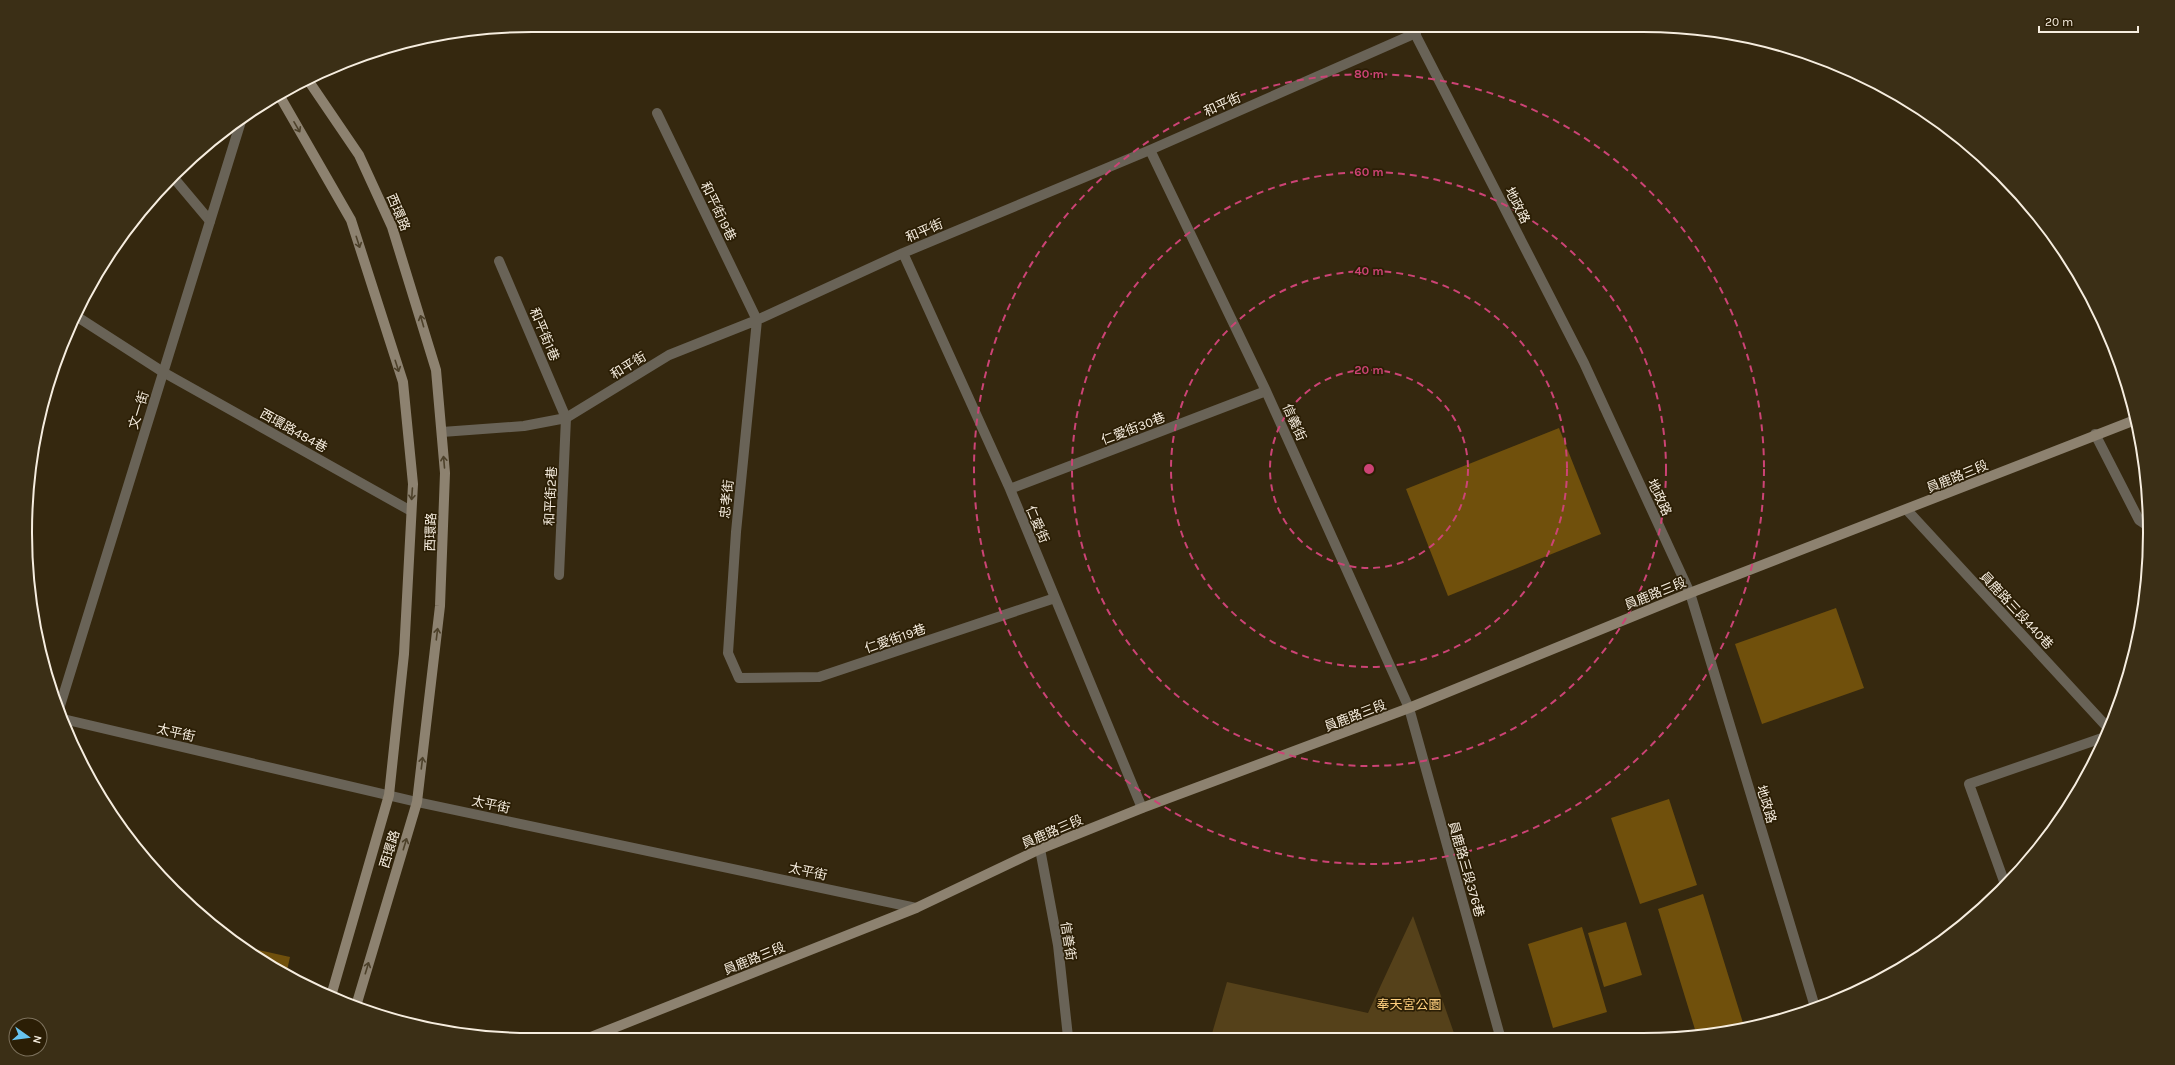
<svg xmlns="http://www.w3.org/2000/svg" width="2175" height="1065" font-family="Karla,'Noto Sans TC',sans-serif">
	<style>
		.green { fill: #55411a }
		.building { fill: #70500c }
		.lines { fill: none; stroke-linecap: round; stroke-linejoin: round }
		.lane { stroke: #696357; stroke-width: 10 }
		.street { stroke: #696357; stroke-width: 10 }
		.secondary { stroke: #8d8270; stroke-width: 10 }
		.oneway { stroke: #4d412a }
		.ring { fill: none; stroke: #cc4375; stroke-width: 2; stroke-dasharray: 7 5 }
		.labels { text-anchor: middle; stroke-width: 3.5; stroke-linejoin: round; paint-order: stroke }
		.street-label { font-size: 13px; fill: #f6eddf; stroke: #2b1e05 }
		.park-label { font-size: 13px; fill: #ffd07f; stroke: #2b1e05 }
		.rim { fill: none; stroke: #f6eddf; stroke-width: 2 }
		.centre { fill: #cc4375; stroke: #2b1e05; stroke-width: 2 }
		.ring-label { font-size: 12px; text-anchor: middle; font-weight: bold; fill: #cc4375; stroke: #2b1e05; stroke-width: 3.5; stroke-linejoin: round; paint-order: stroke }
	</style>
	<rect width="100%" height="100%" fill="#35280f"/>
	<path class="green" d="M 1413,916 L 1455,1036 L 1211,1037 L 1227,982 L 1368,1013 Z"/>
	<path class="building" d="M 1559,428 L 1601,534 L 1448,596 L 1406,489 Z
		M 1836,608 L 1864,688 L 1762,724 L 1735,644 Z
		M 1669,799 L 1697,885 L 1640,904 L 1611,818 Z
		M 1703,894 L 1744,1026 L 1709,1036 L 1697,1036 L 1658,909 Z
		M 1626,922 L 1642,975 L 1604,987 L 1588,933 Z
		M 1582,927 L 1607,1012 L 1553,1028 L 1528,944 Z
		M 240,946 L 290,957 L 286,975 L 250,954 Z"/>
	<g class="lines">
		<path class="lane" d="M 657,113 L 757,320 L 736,532 L 728,653 L 739,678 L 819,677 L 1055,598
			M 1150,150 L 1266,391 L 1409,708
			M 173,177 L 210,221
			M 903,253 L 1010,489 L 1142,808
			M 499,261 L 566,418 L 559,575
			M 76,316 L 163,372 L 411,511
			M 442,432 L 524,426 L 566,418 L 669,355 L 757,320 L 903,253 L 1150,150 L 1416,33
			M 1010,489 L 1266,391
			M 1907,510 L 2108,728
			M 2005,884 L 1969,784 L 2105,737"/>
		<path class="street" d="M 1411,26 L 1584,363 L 1690,593 L 1815,1007
			M 2095,434 L 2139,520 L 2148,526
			M 1409,708 L 1500,1036
			M 59,709 L 242,118
			M 63,719 L 417,802 L 916,908
			M 1040,849 L 1058,945 L 1068,1037"/>
		<path class="secondary" d="M 308,80 L 359,155 L 392,227 L 436,370 L 445,473 L 440,606 L 417,802 L 356,1006
			M 276,95 L 282,100 L 351,220 L 403,382 L 413,484 L 404,654 L 389,795 L 331,996
			M 586,1039 L 916,908 L 1040,849 L 1142,808 L 1409,708 L 1690,593 L 2135,420"/>
	</g>
	<defs><path id="oneway-shaft" d="M-6 0H5M1.5-3L5.5 0L1.5 3" fill="none" stroke-width="1.6" stroke-linecap="round" stroke-linejoin="round"/></defs>
	<g class="oneway">
		<use href="#oneway-shaft" transform="translate(297 127) rotate(60)"/>
		<use href="#oneway-shaft" transform="translate(358 242) rotate(72)"/>
		<use href="#oneway-shaft" transform="translate(422 321) rotate(-106)"/>
		<use href="#oneway-shaft" transform="translate(397 366) rotate(72)"/>
		<use href="#oneway-shaft" transform="translate(444 462) rotate(-95)"/>
		<use href="#oneway-shaft" transform="translate(412 494) rotate(94)"/>
		<use href="#oneway-shaft" transform="translate(437 634) rotate(-83)"/>
		<use href="#oneway-shaft" transform="translate(422 763) rotate(-83)"/>
		<use href="#oneway-shaft" transform="translate(405 844) rotate(-73)"/>
		<use href="#oneway-shaft" transform="translate(367 968) rotate(-73)"/>
	</g>
	<g class="ring">
		<circle cx="1369" cy="469" r="99"/>
		<circle cx="1369" cy="469" r="198"/>
		<circle cx="1369" cy="469" r="297"/>
		<circle cx="1369" cy="469" r="395"/>
	</g>
	<g class="labels">
		<g class="street-label">
			<text transform="translate(1222 104) rotate(-24)" y="5">和平街</text>
			<text transform="translate(1518 205) rotate(63)" y="5">地政路</text>
			<text transform="translate(719 211) rotate(64)" y="5">和平街19巷</text>
			<text transform="translate(399 212) rotate(67)" y="5">西環路</text>
			<text transform="translate(924 230) rotate(-23)" y="5">和平街</text>
			<text transform="translate(545 334) rotate(67)" y="5">和平街1巷</text>
			<text transform="translate(628 365) rotate(-32)" y="5">和平街</text>
			<text transform="translate(138 410) rotate(-73)" y="5">文一街</text>
			<text transform="translate(1295 422) rotate(66)" y="5">信義街</text>
			<text transform="translate(1133 428) rotate(-21)" y="5">仁愛街30巷</text>
			<text transform="translate(294 430) rotate(29)" y="5">西環路484巷</text>
			<text transform="translate(1957 476) rotate(-22)" y="5">員鹿路三段</text>
			<text transform="translate(550 496) rotate(-87)" y="5">和平街2巷</text>
			<text transform="translate(1660 497) rotate(65)" y="5">地政路</text>
			<text transform="translate(726 499) rotate(-84)" y="5">忠孝街</text>
			<text transform="translate(1038 524) rotate(67)" y="5">仁愛街</text>
			<text transform="translate(430 532) rotate(-88)" y="5">西環路</text>
			<text transform="translate(1655 593) rotate(-22)" y="5">員鹿路三段</text>
			<text transform="translate(2017 610) rotate(47)" y="5">員鹿路三段440巷</text>
			<text transform="translate(895 638) rotate(-19)" y="5">仁愛街19巷</text>
			<text transform="translate(1355 715) rotate(-21)" y="5">員鹿路三段</text>
			<text transform="translate(176 732) rotate(13)" y="5">太平街</text>
			<text transform="translate(491 804) rotate(12)" y="5">太平街</text>
			<text transform="translate(1767 804) rotate(73)" y="5">地政路</text>
			<text transform="translate(1052 831) rotate(-23)" y="5">員鹿路三段</text>
			<text transform="translate(389 849) rotate(-73)" y="5">西環路</text>
			<text transform="translate(1467 869) rotate(74)" y="5">員鹿路三段376巷</text>
			<text transform="translate(808 871) rotate(12)" y="5">太平街</text>
			<text transform="translate(1069 941) rotate(81)" y="5">信善街</text>
			<text transform="translate(754 958) rotate(-22)" y="5">員鹿路三段</text>
		</g>
		<g class="park-label">
			<text x="1409" y="1009">奉天宮公園</text>
		</g>
	</g>
	<path d="M0 0H2175V1065H0ZM532 32H1643A500 500 0 0 1 2143 532V533A500 500 0 0 1 1643 1033H532A500 500 0 0 1 32 533V532A500 500 0 0 1 532 32Z" fill="#3b2f16" fill-rule="evenodd"/>
	<path class="rim" d="M532 32H1643A500 500 0 0 1 2143 532V533A500 500 0 0 1 1643 1033H532A500 500 0 0 1 32 533V532A500 500 0 0 1 532 32Z"/>
	<circle cx="1369" cy="469" r="6" class="centre"/>
	<g class="ring-label">
		<text x="1369" y="78">80 m</text>
		<text x="1369" y="176">60 m</text>
		<text x="1369" y="275">40 m</text>
		<text x="1369" y="374">20 m</text>
	</g>
	<g transform="translate(28 1037) rotate(104)"><circle r="19" fill="#2b1e05" stroke="#7c715c"/>
	<path d="M0-3L7 15L0 10L-7 15Z" fill="#67c4f0"/>
	<text y="-6" font-size="11" font-weight="bold" text-anchor="middle" fill="#f6eddf">N</text>
	</g>
	<path d="M2039 26v6h99v-6" fill="none" stroke="#f6eddf" stroke-width="2"/>
	<text x="2045" y="26" font-size="12" fill="#f6eddf" stroke="#2b1e05" stroke-width="3" paint-order="stroke">20 m</text>
</svg>
